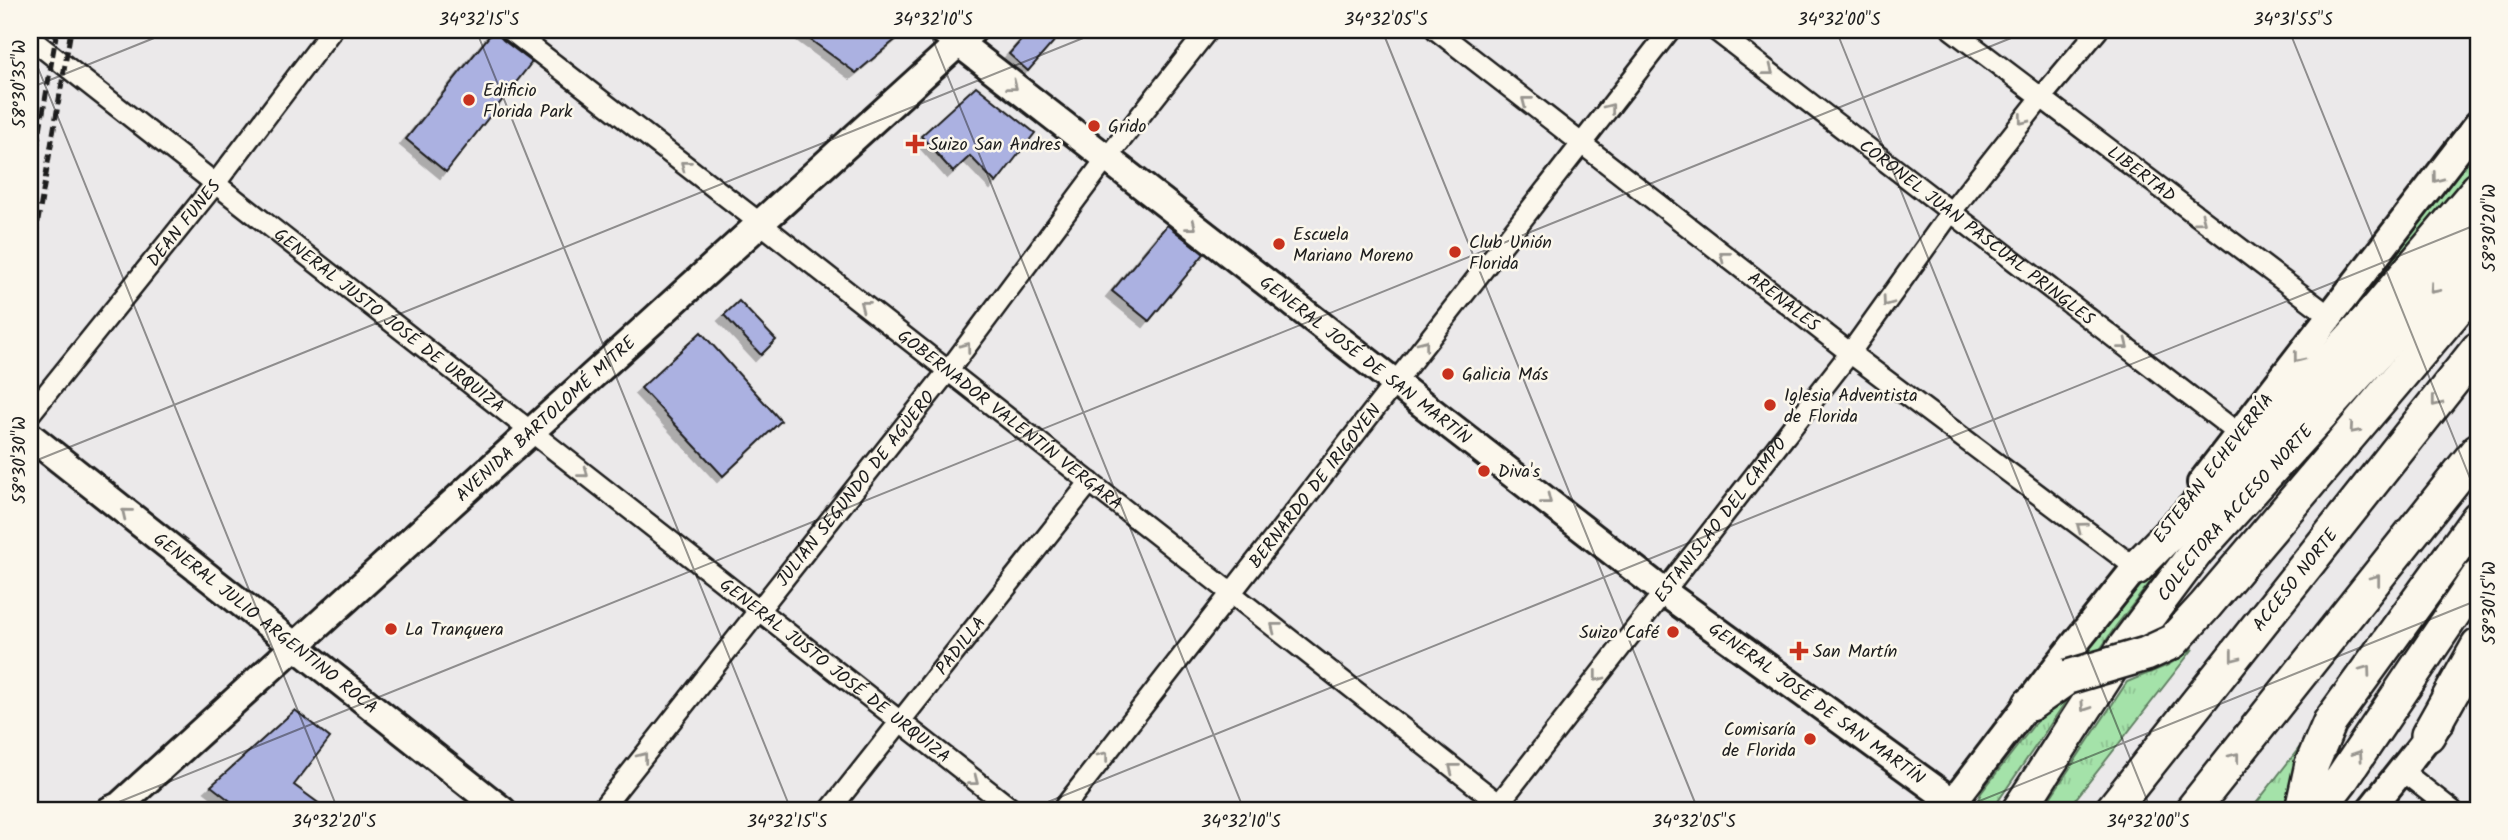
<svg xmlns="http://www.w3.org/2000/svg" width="2508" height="840" font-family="Kalam,sans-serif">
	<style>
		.grass { fill: url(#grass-tufts); stroke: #607f62; stroke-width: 2 }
		.building { fill: #abb1e1; stroke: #1c1c1c; stroke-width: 2; filter: url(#shadow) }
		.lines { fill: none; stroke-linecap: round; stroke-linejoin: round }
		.street-casing { stroke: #1c1c1c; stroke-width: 24 }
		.secondary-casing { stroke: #1c1c1c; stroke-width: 32 }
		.highway-casing { stroke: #1c1c1c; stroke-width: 38 }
		.street { stroke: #fbf7ec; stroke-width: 19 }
		.secondary { stroke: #fbf7ec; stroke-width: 26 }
		.highway { stroke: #fbf7ec; stroke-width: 33 }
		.rail { stroke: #1c1c1c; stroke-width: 5; stroke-dasharray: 10 5; stroke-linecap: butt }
		.highway-bridge-casing { stroke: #1c1c1c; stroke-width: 38; stroke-linecap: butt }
		.highway-bridge { stroke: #fbf7ec; stroke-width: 33 }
		.oneway { stroke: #97948e }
		.ticks { fill: none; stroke: #1c1c1c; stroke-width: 2; stroke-opacity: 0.45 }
		.poi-dot { fill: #c8321e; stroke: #fbf7ec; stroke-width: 2.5 }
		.labels { text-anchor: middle; stroke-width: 5; stroke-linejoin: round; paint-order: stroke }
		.poi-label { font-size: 18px; fill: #1c1c1c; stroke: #fbf7ec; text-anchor: start }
		.street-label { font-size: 18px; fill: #1c1c1c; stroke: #fbf7ec }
		.neatline { fill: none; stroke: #1c1c1c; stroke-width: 2.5 }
		.ticks-label { font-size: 18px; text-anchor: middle; fill: #1c1c1c }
	</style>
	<defs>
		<pattern id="grass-tufts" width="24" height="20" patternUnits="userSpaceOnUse" patternTransform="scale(1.75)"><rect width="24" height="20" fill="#a4e2a9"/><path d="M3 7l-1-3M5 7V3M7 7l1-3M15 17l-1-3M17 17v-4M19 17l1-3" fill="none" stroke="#8dc191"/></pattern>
		<filter id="shadow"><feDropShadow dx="-6" dy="6" stdDeviation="0" flood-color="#0004"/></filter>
	</defs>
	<rect width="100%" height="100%" fill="#ebe9ea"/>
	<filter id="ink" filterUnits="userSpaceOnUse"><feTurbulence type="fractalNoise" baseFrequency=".0143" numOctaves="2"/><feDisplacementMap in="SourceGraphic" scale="14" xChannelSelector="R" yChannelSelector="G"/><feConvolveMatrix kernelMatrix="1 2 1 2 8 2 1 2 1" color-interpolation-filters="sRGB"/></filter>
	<g filter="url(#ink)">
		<path class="grass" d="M 2478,143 L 2478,176 L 2310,361 Z
			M 2198,521 L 2116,626 L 2095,657 L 2072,663 L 2137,583 Z
			M 2193,649 L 2067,810 L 2042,810 L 2127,682 L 2168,665 Z
			M 2069,697 L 1992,810 L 1977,810 L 1977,802 L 1981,793 L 2050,704 Z
			M 2310,734 L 2285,810 L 2251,810 Z"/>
		<path class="building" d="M 494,30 L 503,40 L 532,62 L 446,172 L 406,139 Z
			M 797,30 L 907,30 L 856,73 Z
			M 1030,30 L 1064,30 L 1028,71 L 1009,54 Z
			M 976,86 L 1035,133 L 996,183 L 970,156 L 953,172 L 921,136 Z
			M 1167,225 L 1204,254 L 1149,321 L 1112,291 Z
			M 739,301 L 776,340 L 761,355 L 724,315 Z
			M 701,332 L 781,421 L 723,476 L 641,388 Z
			M 295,710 L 330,738 L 294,785 L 328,810 L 242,810 L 211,786 Z"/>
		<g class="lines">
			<defs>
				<g id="street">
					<path id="s1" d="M 510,30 L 760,223 L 1507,810"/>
					<path id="s2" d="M 1436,30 L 1850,353 L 2136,568"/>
					<path id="s3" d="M 1715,30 L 2239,434"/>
					<path id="s4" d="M 1952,30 L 2331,317"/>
					<path id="s5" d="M 30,38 L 1013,810"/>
					<path id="s6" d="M 30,414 L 215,184 L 332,30"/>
					<path d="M 2401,770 L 2452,810"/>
					<path id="s7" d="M 601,810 L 948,371 L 1106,159 L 1208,30"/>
					<path id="s8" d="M 830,810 L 1090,482"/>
					<path id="s9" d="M 1062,810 L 1670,30"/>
					<path id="s10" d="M 1494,810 L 1850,353 L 1951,212 L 2041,98 L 2098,30"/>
				</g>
				<g id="secondary">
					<path id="s11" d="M 942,30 L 1664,592 L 1964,810"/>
					<path id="s12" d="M 30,436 L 502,810"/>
					<path d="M 2201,483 L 2478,124"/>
					<path id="s13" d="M 110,810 L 119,806 L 973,30"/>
					<path d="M 1947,810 L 2057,666 L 2148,552"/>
					<path d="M 2370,810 L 2440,722"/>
				</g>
				<g id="highway">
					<path d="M 2136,568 L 2245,456 L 2373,314 L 2478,189"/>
					<path d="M 2172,642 L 2205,606 L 2478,284"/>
					<path d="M 2030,704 L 2068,677"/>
					<path d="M 2428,735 L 2478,646"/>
					<path id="s14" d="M 2019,810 L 2122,651 L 2196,552 L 2411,315 L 2478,237"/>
					<path id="s15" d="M 2112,810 L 2478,349"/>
					<path d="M 2192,810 L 2478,450"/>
					<path d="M 2302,810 L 2312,764 L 2330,722 L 2478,518"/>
					<path d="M 2318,810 L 2342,779 L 2478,577"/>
				</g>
			</defs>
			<use href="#street" class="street-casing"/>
			<use href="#secondary" class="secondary-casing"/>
			<use href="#highway" class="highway-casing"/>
			<use href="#street" class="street"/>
			<use href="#secondary" class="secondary"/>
			<use href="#highway" class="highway"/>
			<path class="rail" d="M 30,189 L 57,30
				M 30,267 L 71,30"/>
			<defs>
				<path id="highway-bridge" d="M 2068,677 L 2146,654 L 2172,642"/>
			</defs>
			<use href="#highway-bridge" class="highway-bridge-casing"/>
			<use href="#highway-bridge" class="highway-bridge"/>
		</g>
		<defs><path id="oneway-chevron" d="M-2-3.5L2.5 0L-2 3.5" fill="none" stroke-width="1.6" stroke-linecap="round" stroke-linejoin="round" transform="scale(1.75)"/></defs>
		<g class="oneway">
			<use href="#oneway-chevron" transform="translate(1769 71) rotate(38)"/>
			<use href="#oneway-chevron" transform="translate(1013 86) rotate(38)"/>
			<use href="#oneway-chevron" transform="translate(1526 101) rotate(-142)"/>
			<use href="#oneway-chevron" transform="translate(1610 108) rotate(-52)"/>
			<use href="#oneway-chevron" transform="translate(2023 120) rotate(128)"/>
			<use href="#oneway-chevron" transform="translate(685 165) rotate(-142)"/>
			<use href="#oneway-chevron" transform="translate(2437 178) rotate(127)"/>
			<use href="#oneway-chevron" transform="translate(2201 220) rotate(37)"/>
			<use href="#oneway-chevron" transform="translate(1192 226) rotate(38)"/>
			<use href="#oneway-chevron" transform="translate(1724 256) rotate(-142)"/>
			<use href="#oneway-chevron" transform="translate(2434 289) rotate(131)"/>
			<use href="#oneway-chevron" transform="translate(1887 302) rotate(126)"/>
			<use href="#oneway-chevron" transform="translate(864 305) rotate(-142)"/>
			<use href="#oneway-chevron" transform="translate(1424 344) rotate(-52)"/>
			<use href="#oneway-chevron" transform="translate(2124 345) rotate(38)"/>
			<use href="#oneway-chevron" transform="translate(966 347) rotate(-53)"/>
			<use href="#oneway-chevron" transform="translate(2298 358) rotate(128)"/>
			<use href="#oneway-chevron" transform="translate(2436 402) rotate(128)"/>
			<use href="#oneway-chevron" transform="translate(2354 429) rotate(131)"/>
			<use href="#oneway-chevron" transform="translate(584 473) rotate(39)"/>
			<use href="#oneway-chevron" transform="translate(1547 500) rotate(38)"/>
			<use href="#oneway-chevron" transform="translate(126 513) rotate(-141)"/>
			<use href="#oneway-chevron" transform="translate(2081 527) rotate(-143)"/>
			<use href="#oneway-chevron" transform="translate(2376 579) rotate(-52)"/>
			<use href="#oneway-chevron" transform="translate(1275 627) rotate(-142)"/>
			<use href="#oneway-chevron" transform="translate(2234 657) rotate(128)"/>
			<use href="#oneway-chevron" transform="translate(2366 670) rotate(-54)"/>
			<use href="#oneway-chevron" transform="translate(1598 677) rotate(128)"/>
			<use href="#oneway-chevron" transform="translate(2085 707) rotate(124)"/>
			<use href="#oneway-chevron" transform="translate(2358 755) rotate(-56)"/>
			<use href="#oneway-chevron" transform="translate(1104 756) rotate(-52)"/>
			<use href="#oneway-chevron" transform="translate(643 757) rotate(-52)"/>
			<use href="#oneway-chevron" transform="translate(2235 757) rotate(-52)"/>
			<use href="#oneway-chevron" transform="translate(1453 768) rotate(-142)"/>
			<use href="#oneway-chevron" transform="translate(974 781) rotate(38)"/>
		</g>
	</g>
	<path class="ticks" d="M 476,30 L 791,810M 929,30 L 1244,810M 1382,30 L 1698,810M 1836,30 L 2151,810M 2289,30 L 2478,498M 30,48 L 338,810M 30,88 L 174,30M 30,463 L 1103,30M 99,810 L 2031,30M 1028,810 L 2478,224M 1957,810 L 2478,600"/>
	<g class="poi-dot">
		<circle cx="469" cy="100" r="7"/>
		<circle cx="1094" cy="126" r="7"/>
		<path d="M911.5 133.5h7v7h7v7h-7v7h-7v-7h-7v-7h7z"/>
		<circle cx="1279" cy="244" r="7"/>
		<circle cx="1455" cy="252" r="7"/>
		<circle cx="1448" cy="374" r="7"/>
		<circle cx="1770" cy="405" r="7"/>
		<circle cx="1484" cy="471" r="7"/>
		<circle cx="391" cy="629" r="7"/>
		<circle cx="1673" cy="632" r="7"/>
		<path d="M1795.5 640.5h7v7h7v7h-7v7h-7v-7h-7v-7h7z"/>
		<circle cx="1810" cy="739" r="7"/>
	</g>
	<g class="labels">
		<g class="poi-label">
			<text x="483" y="96">Edificio<tspan x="483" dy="21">Florida Park</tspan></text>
			<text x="1108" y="132">Grido</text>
			<text x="929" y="150">Suizo San Andres</text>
			<text x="1293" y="240">Escuela<tspan x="1293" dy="21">Mariano Moreno</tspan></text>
			<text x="1469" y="248">Club Unión<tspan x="1469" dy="21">Florida</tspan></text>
			<text x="1462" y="380">Galicia Más</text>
			<text x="1784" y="401">Iglesia Adventista<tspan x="1784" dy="21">de Florida</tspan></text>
			<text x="1498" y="477">Diva's</text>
			<text x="405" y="635">La Tranquera</text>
			<text x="1659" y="638" text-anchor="end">Suizo Café</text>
			<text x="1813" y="657">San Martín</text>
			<text x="1796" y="735" text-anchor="end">Comisaría<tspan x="1796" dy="21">de Florida</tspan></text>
		</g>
		<g class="street-label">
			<text dy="6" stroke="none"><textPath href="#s4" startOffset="238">LIBERTAD</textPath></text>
			<text dy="6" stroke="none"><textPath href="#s6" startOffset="245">DEAN FUNES</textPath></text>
			<text dy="6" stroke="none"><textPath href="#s3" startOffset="331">CORONEL JUAN PASCUAL PRINGLES</textPath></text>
			<text dy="6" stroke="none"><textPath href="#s2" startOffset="441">ARENALES</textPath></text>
			<text dy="6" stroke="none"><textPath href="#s5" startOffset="457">GENERAL JUSTO JOSÉ DE URQUIZA</textPath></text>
			<text dy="6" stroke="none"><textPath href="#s11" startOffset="537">GENERAL JOSÉ DE SAN MARTÍN</textPath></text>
			<text dy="6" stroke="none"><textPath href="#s13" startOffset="586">AVENIDA BARTOLOMÉ MITRE</textPath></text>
			<text dy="6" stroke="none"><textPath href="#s1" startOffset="634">GOBERNADOR VALENTÍN VERGARA</textPath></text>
			<text transform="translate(2213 468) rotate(-52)" y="6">ESTEBAN ECHEVERRÍA</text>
			<text dy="6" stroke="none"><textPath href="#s9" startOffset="411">BERNARDO DE IRIGOYEN</textPath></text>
			<text dy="6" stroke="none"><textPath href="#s7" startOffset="410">JULIÁN SEGUNDO DE AGÜERO</textPath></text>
			<text dy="6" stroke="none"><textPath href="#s14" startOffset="368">COLECTORA ACCESO NORTE</textPath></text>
			<text dy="6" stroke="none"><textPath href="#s10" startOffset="368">ESTANISLAO DEL CAMPO</textPath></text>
			<text dy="6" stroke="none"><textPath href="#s15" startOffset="294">ACCESO NORTE</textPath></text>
			<text dy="6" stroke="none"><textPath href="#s12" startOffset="301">GENERAL JULIO ARGENTINO ROCA</textPath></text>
			<text dy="6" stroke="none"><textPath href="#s8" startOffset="210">PADILLA</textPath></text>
			<text dy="6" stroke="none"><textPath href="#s5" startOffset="1024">GENERAL JUSTO JOSÉ DE URQUIZA</textPath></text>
			<text dy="6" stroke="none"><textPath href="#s11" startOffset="1104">GENERAL JOSÉ DE SAN MARTÍN</textPath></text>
		</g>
	</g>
	<rect width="2508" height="840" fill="none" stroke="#fbf7ec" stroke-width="77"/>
	<rect x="38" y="38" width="2432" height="764" class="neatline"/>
	<g class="ticks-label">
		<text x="479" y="25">34°32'15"S</text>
		<text x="933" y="25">34°32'10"S</text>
		<text x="1386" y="25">34°32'05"S</text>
		<text x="1839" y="25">34°32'00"S</text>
		<text x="2293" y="25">34°31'55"S</text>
		<text transform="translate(19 84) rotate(-90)" y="6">58°30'35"W</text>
		<text transform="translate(2489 228) rotate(-90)" y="6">58°30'20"W</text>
		<text transform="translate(19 460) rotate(-90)" y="6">58°30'30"W</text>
		<text transform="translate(2489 603) rotate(-90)" y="6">58°30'15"W</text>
		<text x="334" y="827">34°32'20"S</text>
		<text x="787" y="827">34°32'15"S</text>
		<text x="1241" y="827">34°32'10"S</text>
		<text x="1694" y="827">34°32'05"S</text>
		<text x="2148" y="827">34°32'00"S</text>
	</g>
</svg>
